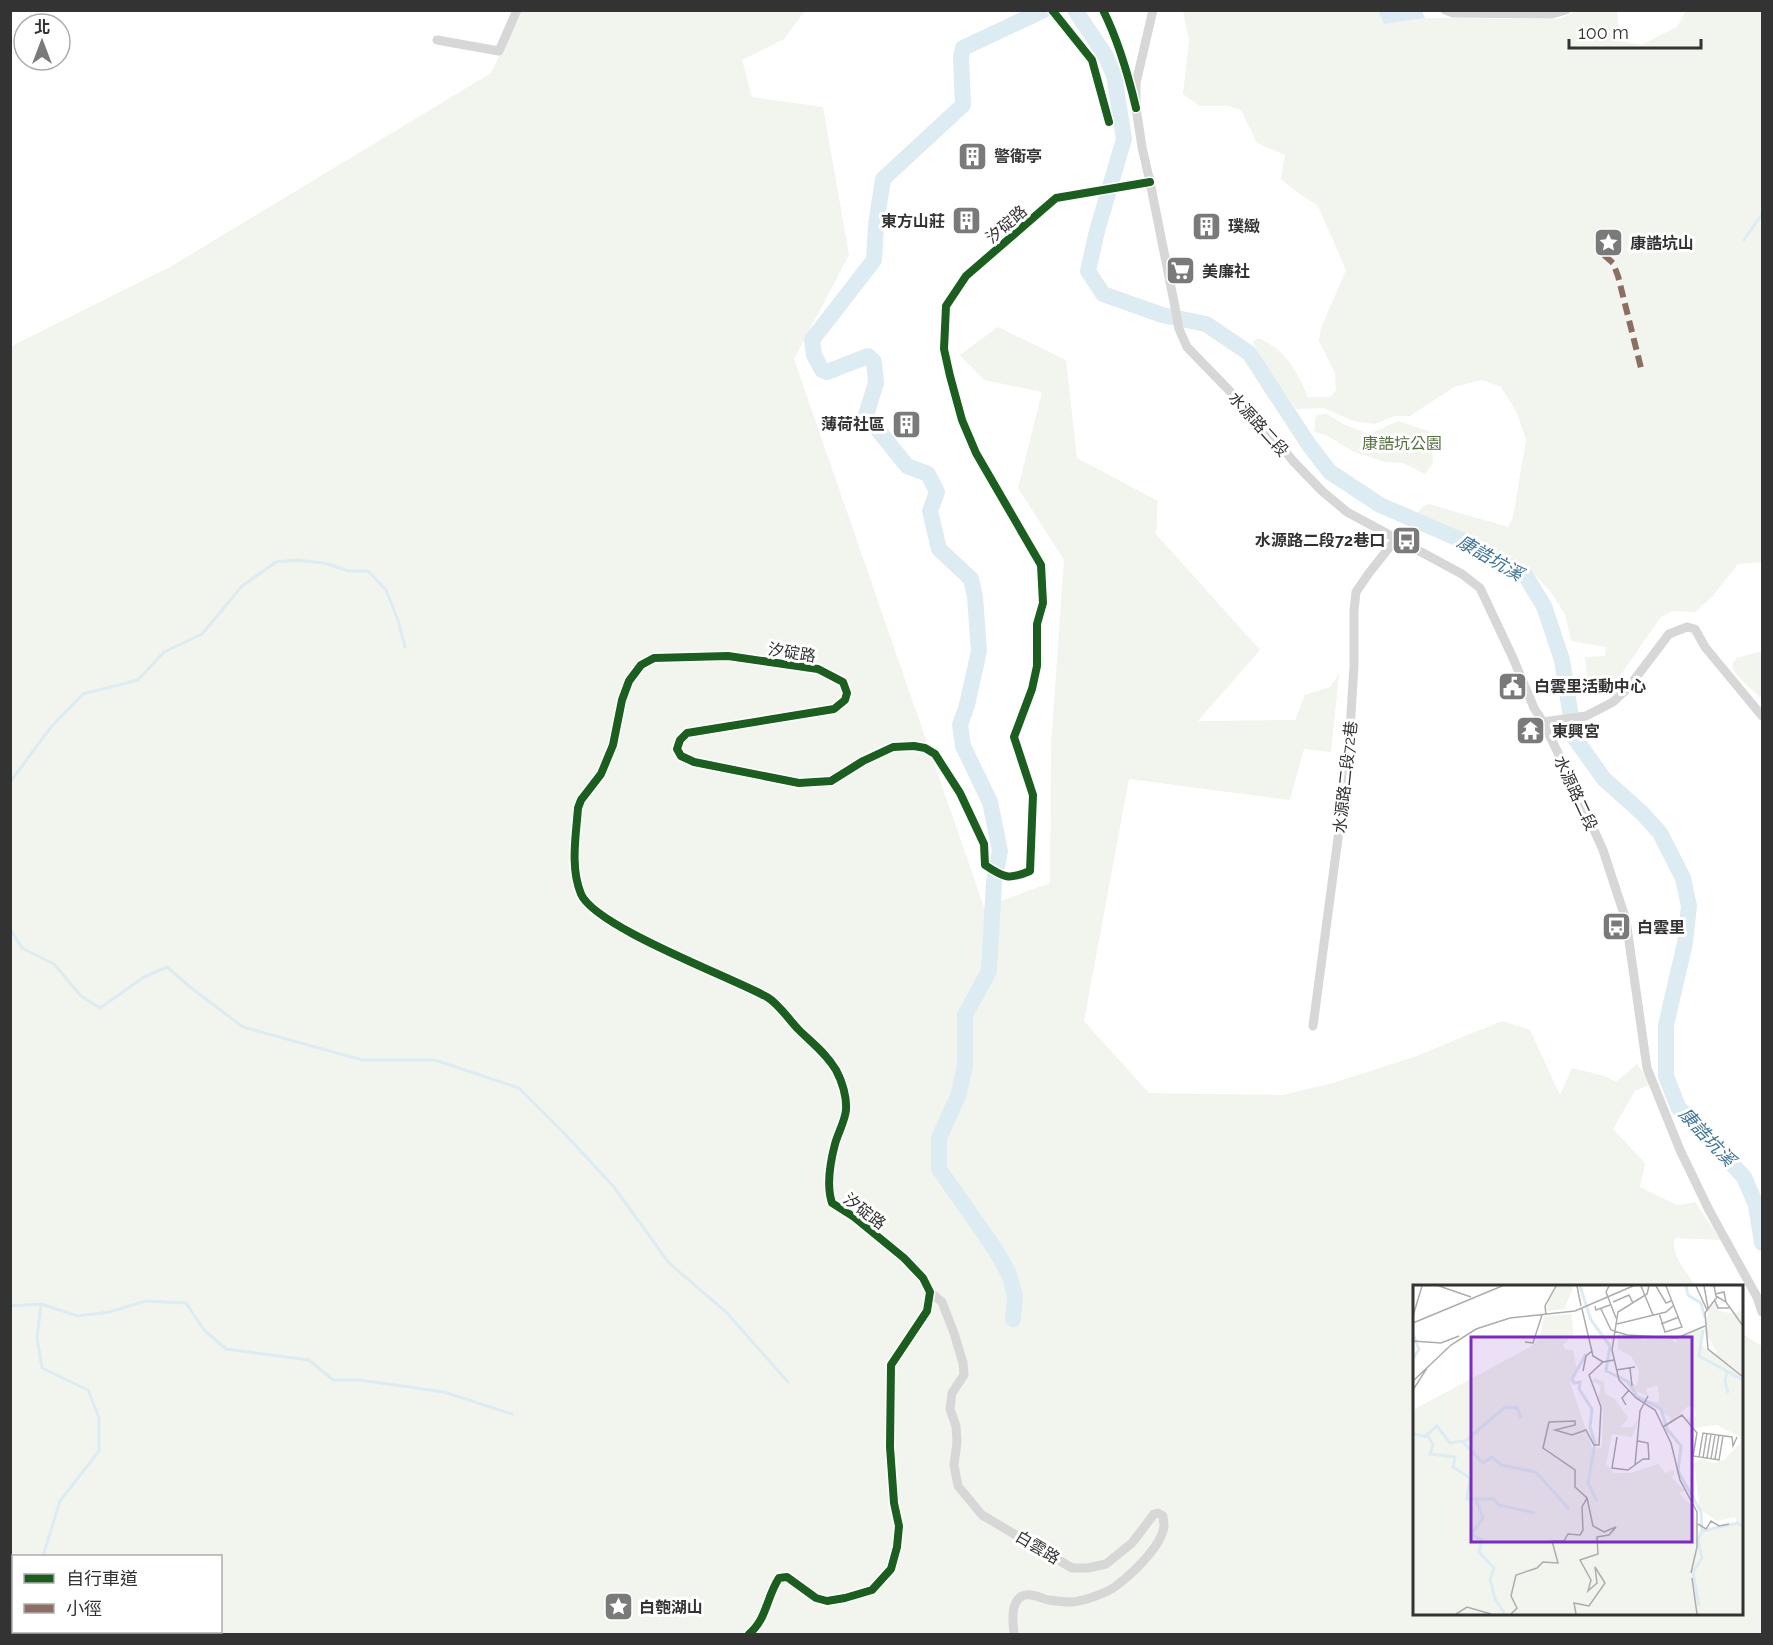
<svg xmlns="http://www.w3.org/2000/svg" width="1773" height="1645" font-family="Raleway,'Noto Sans TC',sans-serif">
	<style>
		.green { fill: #f1f5ed; fill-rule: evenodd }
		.water { fill: #ddebf3 }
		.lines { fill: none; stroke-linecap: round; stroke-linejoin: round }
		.stream { stroke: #ddebf3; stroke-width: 3 }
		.river { stroke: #ddebf3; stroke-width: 16 }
		.minor { stroke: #d7d7d7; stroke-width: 9 }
		.quiet { stroke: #8d6e63; stroke-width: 6; stroke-dasharray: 12 6; stroke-linecap: butt }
		.cycleway-casing { stroke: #fff; stroke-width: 11 }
		.cycleway { stroke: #1b5e20; stroke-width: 8 }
		.labels { text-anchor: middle; stroke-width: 6; stroke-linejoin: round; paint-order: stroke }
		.poi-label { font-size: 16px; font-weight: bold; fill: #333; stroke: #fff; text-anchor: start }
		.street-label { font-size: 16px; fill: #333; stroke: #fff }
		.park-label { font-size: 16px; fill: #56703f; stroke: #fff }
		.water-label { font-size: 18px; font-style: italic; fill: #3f7597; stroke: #fff }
		.inset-river { fill: none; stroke: #ddebf3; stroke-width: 3 }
		.inset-road { fill: none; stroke: #adadad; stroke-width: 1.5 }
		.view { fill: #7b2cbf; fill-opacity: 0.15; stroke: #7b2cbf; stroke-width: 3 }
		.inset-edge { fill: none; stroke: #333; stroke-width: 3 }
	</style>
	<rect width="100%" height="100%" fill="#fff"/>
	<path class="green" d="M521,11H805L784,39L742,60L752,97L823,107L849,255L794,359L984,907L1050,883L1051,746L1064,560L1018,488L1042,392L984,380L960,355L998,327L1066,360L1077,458L1158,501L1156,534L1260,650L1198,721L1295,720L1305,695L1330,687L1339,674L1331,752L1304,749L1290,800L1129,779L1084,1021L1149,1093L1282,1095L1333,1083L1414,1057L1502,1021L1530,1030L1560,1095L1572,1068L1605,1076L1616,1082L1637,1064L1651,1084L1635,1091L1613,1129L1645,1163L1640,1187L1677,1205L1695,1202L1721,1240L1675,1238C1670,1256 1687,1272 1696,1286H1414V1614H1742V1334L1762,1346V1634H11L10,347L170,267L491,73ZM14,1556H220V1632H14Z
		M1183,11H1378L1384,24L1425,18L1560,19L1575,11H1617L1620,41L1641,45L1677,27L1686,11H1762V562L1738,564L1712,597L1695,612L1672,611L1661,617L1608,693L1588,695L1585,657L1605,656L1606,647L1571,641L1565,614L1550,591L1534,574L1492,549L1426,519L1418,513L1422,507L1429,504L1508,527L1513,517L1526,440L1517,413L1501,387L1482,380L1454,387L1410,416H1395L1375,424L1354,421L1323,408L1296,409L1261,360L1253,341L1258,338C1284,348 1298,372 1308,397H1330L1336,390L1335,373L1319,341L1321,328L1346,270L1318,206L1297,192L1281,179L1285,155L1257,143L1241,110L1228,106H1200L1183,94L1189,41Z
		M1327,414L1345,425L1369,434L1398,421L1431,432L1433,463L1425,474L1403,463L1385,462L1352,451L1326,435L1314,432L1316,415Z
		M1762,651V699C1755,692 1736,677 1733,668C1732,663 1734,662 1737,658Z"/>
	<path class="water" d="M1378,11H1422L1425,18L1384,24Z"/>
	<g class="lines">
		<path class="stream" d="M1744,240L1762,214
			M10,782L51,727L83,694L138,680L164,652L202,634L242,586L276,562L296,560L324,563L349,571H368L386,590L398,620L405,647
			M10,929L22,948L54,964L81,996L100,1008L144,977L167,967L190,987L243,1027L362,1060H435L519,1088L563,1132L614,1187L669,1263L726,1312L788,1382
			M41,1304L37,1338L42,1368L88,1390L99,1418V1451L60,1501L43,1556
			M10,1306L41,1304L78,1316L109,1312L146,1301L186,1303L204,1330L226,1349L309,1360L333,1380H360L444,1392L512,1414
			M10,1570L14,1568
			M10,1592L14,1594
			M85,1632V1634"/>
		<path class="river" d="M1075,10L1105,55L1114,75L1124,139L1097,231L1088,271L1103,294L1162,315L1206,324L1249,353L1309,445L1330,472L1380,505L1461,540L1525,575L1544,606L1562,660L1574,737L1604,779L1642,813L1660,833L1683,878L1689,906L1685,943L1666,1025V1076L1678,1107L1744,1177L1756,1205L1762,1243
			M1013,1319L1015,1296L1009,1274L995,1249L939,1169V1138L958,1096L965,1066V1015L989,971L994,882L1000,851L990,802L963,746L960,725L967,705L979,651L975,597L971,579L939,549L930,511L937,492L928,474L907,466L866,415L876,383L874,362L868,356L827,372L822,370L814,355L812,340L874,260L876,225L883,179L963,105L961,57L963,48L1044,10"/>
		<path class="minor" d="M1153,10L1136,83V108L1142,147L1150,182L1175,307L1179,329L1187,347L1253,415L1276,440L1293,461L1322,491L1347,512L1462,574L1480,588L1513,658L1534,708L1543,722L1576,790L1603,850L1626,920L1647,1068L1680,1150L1709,1210L1757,1297L1762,1312
			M1445,10L1453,13L1552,14L1566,10
			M437,40L499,51L517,10
			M1543,722L1586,716L1613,702L1628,688L1669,634L1687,627L1695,629L1705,647L1762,716
			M1313,1026L1348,763L1354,665V611L1356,592L1369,573L1396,539
			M930,1292L942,1302L954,1333L963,1363L964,1375L952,1393L950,1409L956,1426L957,1442L954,1465L958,1486L982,1515L1072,1568H1088L1106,1564L1132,1543L1154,1514L1158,1513L1163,1516C1163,1517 1164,1525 1164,1526C1162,1546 1132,1574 1116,1586C1107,1593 1084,1601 1072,1602C1065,1602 1056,1601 1049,1600C1040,1598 1031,1592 1022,1596C1010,1602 1013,1623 1014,1634
			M749,1634C767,1619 766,1598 779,1578L787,1577L816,1598L827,1601L845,1598L872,1590L891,1569L897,1547L899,1526L894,1503L890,1447L891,1365L927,1311L930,1292L923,1278L904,1258L854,1217L832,1203C826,1185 830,1163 835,1144C838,1133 845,1121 846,1110C847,1097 842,1081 836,1070C826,1053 812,1043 799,1030C789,1020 779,1004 767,997C731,977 595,927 581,894C570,867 576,836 578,808L581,800L601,774L613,745L622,700L629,681L641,665L654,658L728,656L818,669L843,682L847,693L845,700L834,709L687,733L680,740L677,749L681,756L694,762L799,783L831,781L863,761L893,747L914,746L925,748L935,754L960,793L984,844L985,865C1004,878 1009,880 1030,871L1033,795L1014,737L1032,689L1037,666V624L1043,603L1041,565L976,453L962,420L950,376L944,349L946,306L966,276L1056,198L1150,182"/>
		<path class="quiet" d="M1604,255L1613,263L1618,276L1642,372"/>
		<defs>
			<path id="cycleway" d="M1052,10L1092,60L1109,122
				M1103,10C1119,42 1128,74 1136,108
				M749,1634C767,1619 766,1598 779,1578L787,1577L816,1598L827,1601L845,1598L872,1590L891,1569L897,1547L899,1526L894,1503L890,1447L891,1365L927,1311L930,1292L923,1278L904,1258L854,1217L832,1203C826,1185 830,1163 835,1144C838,1133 845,1121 846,1110C847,1097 842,1081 836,1070C826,1053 812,1043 799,1030C789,1020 779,1004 767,997C731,977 595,927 581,894C570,867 576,836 578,808L581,800L601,774L613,745L622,700L629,681L641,665L654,658L728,656L818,669L843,682L847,693L845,700L834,709L687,733L680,740L677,749L681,756L694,762L799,783L831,781L863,761L893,747L914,746L925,748L935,754L960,793L984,844L985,865C1004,878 1009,880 1030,871L1033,795L1014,737L1032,689L1037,666V624L1043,603L1041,565L976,453L962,420L950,376L944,349L946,306L966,276L1056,198L1150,182"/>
		</defs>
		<use href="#cycleway" class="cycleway-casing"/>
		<use href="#cycleway" class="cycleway"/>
	</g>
	<defs>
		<symbol id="building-square" viewBox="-11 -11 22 22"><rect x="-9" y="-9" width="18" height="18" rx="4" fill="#7a7a7a" stroke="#fff"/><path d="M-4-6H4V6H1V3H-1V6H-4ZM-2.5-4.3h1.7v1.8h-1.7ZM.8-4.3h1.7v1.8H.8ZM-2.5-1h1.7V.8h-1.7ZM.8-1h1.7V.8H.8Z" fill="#fff"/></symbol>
		<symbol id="sight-square" viewBox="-11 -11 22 22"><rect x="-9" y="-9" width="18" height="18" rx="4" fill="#7a7a7a" stroke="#fff"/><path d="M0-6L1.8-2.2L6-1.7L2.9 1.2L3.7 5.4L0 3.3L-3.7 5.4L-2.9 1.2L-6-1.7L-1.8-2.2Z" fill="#fff"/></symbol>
		<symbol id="supermarket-square" viewBox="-11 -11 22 22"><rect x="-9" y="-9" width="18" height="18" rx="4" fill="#7a7a7a" stroke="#fff"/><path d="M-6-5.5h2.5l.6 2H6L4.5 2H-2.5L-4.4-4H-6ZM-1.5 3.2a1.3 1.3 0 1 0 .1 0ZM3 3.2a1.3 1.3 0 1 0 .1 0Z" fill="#fff"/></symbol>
		<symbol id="bus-square" viewBox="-11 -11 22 22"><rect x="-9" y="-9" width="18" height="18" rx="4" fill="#7a7a7a" stroke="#fff"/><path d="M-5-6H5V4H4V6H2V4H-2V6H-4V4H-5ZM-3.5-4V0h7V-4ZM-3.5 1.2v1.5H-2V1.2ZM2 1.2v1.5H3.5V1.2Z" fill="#fff"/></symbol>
		<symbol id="civic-square" viewBox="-11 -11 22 22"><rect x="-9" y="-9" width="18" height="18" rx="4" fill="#7a7a7a" stroke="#fff"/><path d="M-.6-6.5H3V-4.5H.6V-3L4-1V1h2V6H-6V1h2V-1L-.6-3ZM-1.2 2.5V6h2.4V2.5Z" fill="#fff"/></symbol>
		<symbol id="temple-square" viewBox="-11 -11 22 22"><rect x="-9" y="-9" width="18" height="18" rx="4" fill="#7a7a7a" stroke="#fff"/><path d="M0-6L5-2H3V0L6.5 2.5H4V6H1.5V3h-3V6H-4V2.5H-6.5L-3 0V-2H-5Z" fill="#fff"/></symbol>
	</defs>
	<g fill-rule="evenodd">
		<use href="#building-square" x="956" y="140" width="33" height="33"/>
		<use href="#building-square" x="950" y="204" width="33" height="33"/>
		<use href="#building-square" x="1190" y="210" width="33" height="33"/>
		<use href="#sight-square" x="1592" y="226" width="33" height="33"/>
		<use href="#supermarket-square" x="1164" y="254" width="33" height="33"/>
		<use href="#building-square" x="890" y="408" width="33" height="33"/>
		<use href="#bus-square" x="1390" y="524" width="33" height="33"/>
		<use href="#civic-square" x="1496" y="670" width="33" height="33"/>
		<use href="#temple-square" x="1514" y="714" width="33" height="33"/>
		<use href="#bus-square" x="1600" y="910" width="33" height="33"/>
		<use href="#sight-square" x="602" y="1590" width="33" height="33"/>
	</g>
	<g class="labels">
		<g class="poi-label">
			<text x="994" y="162">警衛亭</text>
			<text x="945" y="227" text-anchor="end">東方山莊</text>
			<text x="1228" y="232">璞緻</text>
			<text x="1630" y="249">康誥坑山</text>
			<text x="1202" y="277">美廉社</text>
			<text x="885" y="430" text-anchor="end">薄荷社區</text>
			<text x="1385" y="546" text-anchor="end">水源路二段72巷口</text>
			<text x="1534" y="692">白雲里活動中心</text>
			<text x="1552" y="737">東興宮</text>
			<text x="1637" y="933">白雲里</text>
			<text x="639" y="1613">白匏湖山</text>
		</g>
		<g class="street-label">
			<text transform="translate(1006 224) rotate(-41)" y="6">汐碇路</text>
			<text transform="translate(1259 424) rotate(48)" y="6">水源路二段</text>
			<text transform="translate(792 652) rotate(9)" y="6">汐碇路</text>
			<text transform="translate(1345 777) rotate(-84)" y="6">水源路二段72巷</text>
			<text transform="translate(1576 793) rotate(65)" y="6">水源路二段</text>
			<text transform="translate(865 1211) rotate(37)" y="6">汐碇路</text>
			<text transform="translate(1038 1547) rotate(31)" y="6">白雲路</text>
		</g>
		<g class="park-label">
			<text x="1402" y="449">康誥坑公園</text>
		</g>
		<g class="water-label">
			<text transform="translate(1490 558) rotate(30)" y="6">康誥坑溪</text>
			<text transform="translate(1707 1137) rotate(47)" y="6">康誥坑溪</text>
		</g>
	</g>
	<g transform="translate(1413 1285)">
		<rect width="330" height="330" fill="#fff"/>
		<path d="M143,1H160L159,6L151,24L132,26ZM304,18L306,26L321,29L330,24V329H0V125L119,61L128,49L131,31L159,29L160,50L150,60L152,64L160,65L164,84L157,97L180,165L189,162L190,122L185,113L188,101L178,96L182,93L191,97L192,109L202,114L215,133L208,142H219L225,136L219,152L199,149L193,179L201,188H218L245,179L252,188L262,185L259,193L272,206L266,208L280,222L286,247L324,237L322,232L303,236L283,221L280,215L286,221L282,184L278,181L288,174L301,178L312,174L327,158V152L304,140L281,143L274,134L283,131L281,122H274L256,139L258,133L235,116L246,117L245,100L233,104L235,111L222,106L214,95L224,101L226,86L218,71L205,64V48L231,55L258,51L262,58L267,50L289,44V60L302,70L304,67L291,46L296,22Z" fill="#f1f5ed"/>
		<path class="inset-river" d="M167,1L178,35L197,61L193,86L214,96L224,111L248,124L254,144L268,161L265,186L288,227L289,246L285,255L289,273L280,287L286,321M273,1L275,10L288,18L292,33M290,45L286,71L330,95M0,49L6,64L0,74M173,69L159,94L161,98L167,97L166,104L179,124L177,142L182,158L175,198L184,216M314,86L312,96L315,108M0,149L16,152L20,160L17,169L42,172L40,182L57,193L54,214H81L86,220L122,228M12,151L24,141L37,158L49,156L70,178L79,172L88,180L123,187L156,224M50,158L92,122L104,123L108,133M63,215L70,233L58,249L69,255L66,267L81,283L77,294L82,314L92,329M289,246L324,238L330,241"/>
		<path class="inset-road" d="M26,1L58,12M164,1L168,21M196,1L193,7L203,33M228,1L240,30M236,1L234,9L205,27L199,65L206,95L223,113L242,125L258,158L267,195L284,227V262L278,288M243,1L253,18L258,16M283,1L294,25M291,1L295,23M301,1L303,11L313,17L330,41M302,9L311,7L313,17M304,12L292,28L295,64L330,92M302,16L305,23H316M200,17L216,10L220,18M182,21L183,25L197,20M169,24L180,71L190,77M188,24L198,45L214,50L264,53L292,41M246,28L252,47L269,42L253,1M133,30L132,21L143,1M0,31L9,1M0,38L89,1M204,39L253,27L260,21M248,39L266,32M0,56L28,58L46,51M112,57L120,58L129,30M217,83L219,101M203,85L222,82M170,86L173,71L179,66M0,96L38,60L63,44L97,33L162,26L220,1M0,105L14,83M213,120L209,113L216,105M250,142L269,130L284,148L280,171L306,175L310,151M204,152L199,183L215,185L230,174H236L235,158L225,156M286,172L290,148L319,152L320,161L324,152M290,173L294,148M294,173L298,149M298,174L302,150M302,174L306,150M222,180L227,126L235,111M285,239L293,244L298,236L306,241L316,239M279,293L284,329M43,329L54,322L78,329M98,329L104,323L98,311L103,290L124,283L130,277L145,278L139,256H151L155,249L167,250L170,245L169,222L174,213L162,202V185L130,163L136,137L162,136V140L142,145L159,150L173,145L181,160H186L188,122L176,90L190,77L201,75M163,329L161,318L176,321L192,298L182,282L184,298L175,306L178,295L167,275L185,269L184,252L196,250L203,242L191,247L180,241L174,213"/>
		<path class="view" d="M58,52H279V257H58Z"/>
		<rect width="330" height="330" class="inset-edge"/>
	</g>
	<rect width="1773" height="1645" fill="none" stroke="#333333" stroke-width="24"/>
	<rect x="12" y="1555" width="210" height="78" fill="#ffffff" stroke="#adadad" stroke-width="1.5"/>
	<rect x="24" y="1574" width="30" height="9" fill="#1b5e20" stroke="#adadad" stroke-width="1.5"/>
	<text x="66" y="1585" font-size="18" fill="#333333">自行車道</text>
	<rect x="24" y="1604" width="30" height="9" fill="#8d6e63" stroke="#adadad" stroke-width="1.5"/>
	<text x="66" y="1615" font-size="18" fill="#333333">小徑</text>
	<g transform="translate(42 42)"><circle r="28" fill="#ffffff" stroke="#adadad" stroke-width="1.5"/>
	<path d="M0-4.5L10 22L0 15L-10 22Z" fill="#7a7a7a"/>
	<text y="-9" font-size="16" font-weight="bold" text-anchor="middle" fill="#333333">北</text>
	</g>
	<path d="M1569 39v9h132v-9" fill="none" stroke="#333333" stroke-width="3"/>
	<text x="1578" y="39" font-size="18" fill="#333333" stroke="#ffffff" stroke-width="4.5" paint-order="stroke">100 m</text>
</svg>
